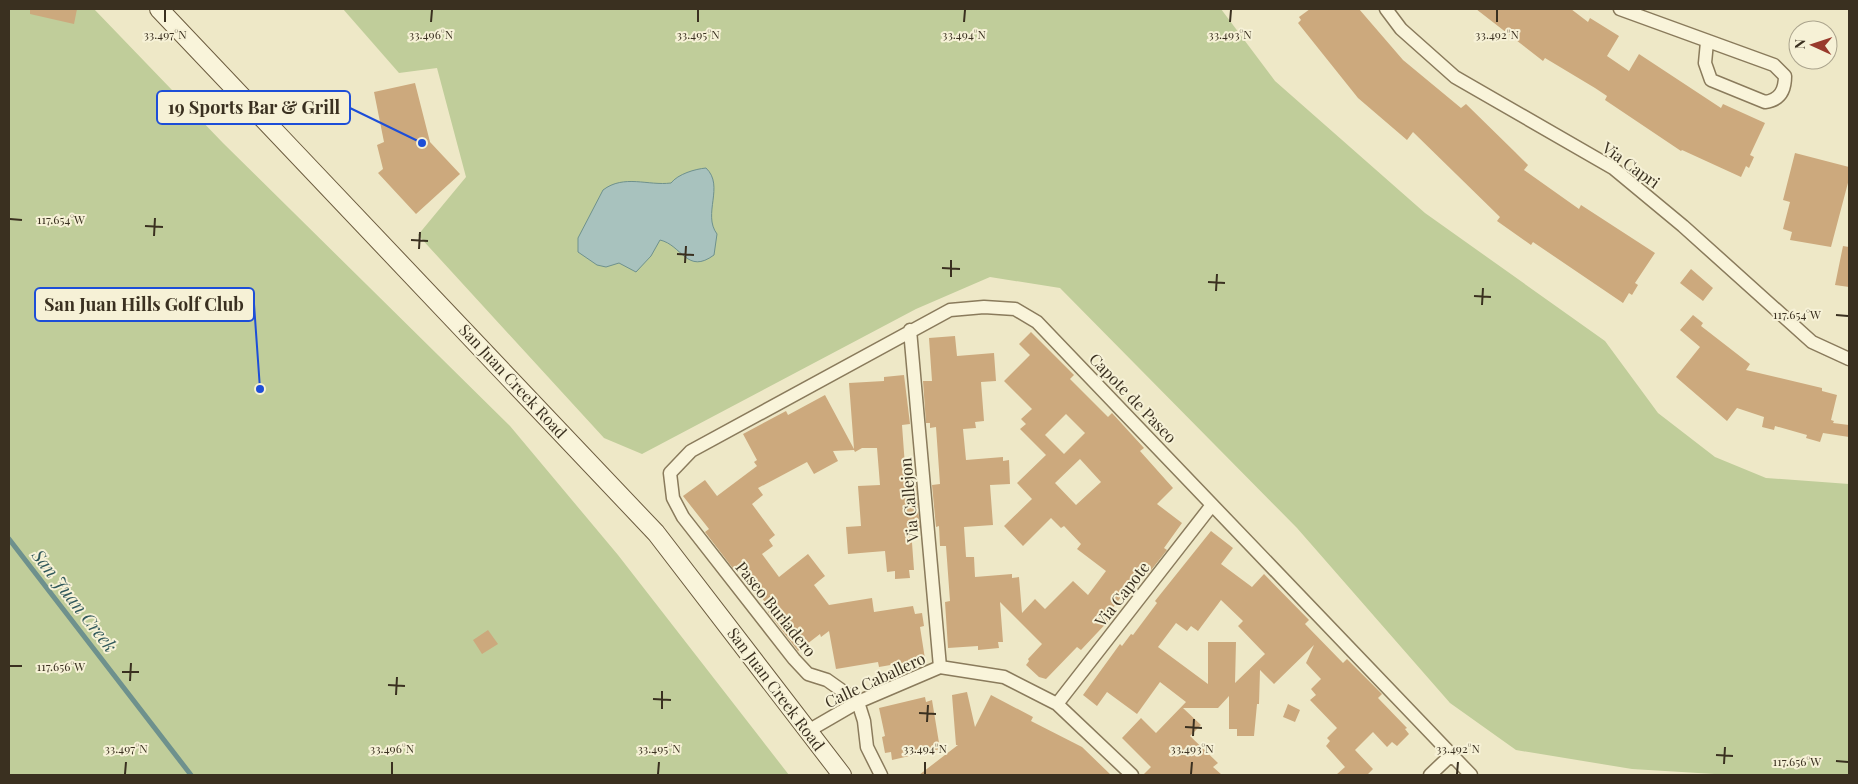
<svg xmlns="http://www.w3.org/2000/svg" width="1858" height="784" font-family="'Playfair Display',serif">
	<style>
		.green { fill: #c0cd9a }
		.water { fill: #a8c2be; stroke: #6e918d }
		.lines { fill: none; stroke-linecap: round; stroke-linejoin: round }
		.stream { stroke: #6e918d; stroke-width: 5 }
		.building { fill: #cca97d; fill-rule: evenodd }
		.street-casing { stroke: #8a7b5c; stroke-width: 15 }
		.secondary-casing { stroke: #6c5c3f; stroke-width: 20 }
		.street { stroke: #f9f4da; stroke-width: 12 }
		.secondary { stroke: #f9f4da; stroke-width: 18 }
		.ticks { fill: none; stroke: #3a3020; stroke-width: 2 }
		.labels { text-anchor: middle; stroke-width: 4; stroke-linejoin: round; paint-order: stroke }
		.street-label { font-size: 16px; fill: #3a3020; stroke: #f6f1d6 }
		.water-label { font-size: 18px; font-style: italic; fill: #2f575a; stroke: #f6f1d6 }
		.ticks-label { font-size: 12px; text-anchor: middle; fill: #3a3020; stroke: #f6f1d6; stroke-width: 4; stroke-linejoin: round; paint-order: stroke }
		.leader { fill: none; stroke: #1d4ed8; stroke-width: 2 }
		.callout-dot { fill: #1d4ed8; stroke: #f6f1d6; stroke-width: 2 }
		.callout { fill: #f6f1d6; stroke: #1d4ed8; stroke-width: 2 }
		.callout-label { font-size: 18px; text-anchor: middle; font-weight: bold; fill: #3a3020 }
	</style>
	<rect width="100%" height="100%" fill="#eee8c7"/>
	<path class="green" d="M9,9H94L223,143L510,426L618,555L789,775H9Z
		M343,9H1221L1275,81L1425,213L1605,341L1658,413L1715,457L1766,478L1849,484V775H1731L1632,769L1516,750L1450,703L1297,528L1060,288L990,277L916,309L642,454L604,438L418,235L466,177L437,68L399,73Z"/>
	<path class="water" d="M706,168C725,186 702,214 717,234L714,255C687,275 682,245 660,240L651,256L636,272L619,263L606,267L597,265L578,252V238L603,190C624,174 648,186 671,183C678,174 695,169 706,168Z"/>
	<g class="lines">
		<path class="stream" d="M9,539L191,775"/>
	</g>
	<path class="building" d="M30,9H77L74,24L30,14Z
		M1310,9H1359L1403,60L1461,108L1466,104L1515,152L1528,165L1524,170L1579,209L1581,205L1655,253L1635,283L1638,285L1632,295L1629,293L1623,303L1533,242L1531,245L1497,221L1500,217L1413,132L1407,140L1358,98L1298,23L1301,20L1299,17Z
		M1476,9H1571L1588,22L1590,18L1619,36L1607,56L1629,71L1639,54L1721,108L1723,104L1765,123L1750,155L1754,157L1749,168L1746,166L1741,177L1682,150L1681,151L1605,100L1607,96L1595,88L1545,58L1543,61Z
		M415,83L430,142L460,174L416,214L378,173L383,169L377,145L384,142L374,92Z
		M1795,153L1849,167V179L1831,247L1790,240L1792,232L1783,229L1790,202L1783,200Z
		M1843,246L1849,247V287L1835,285Z
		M1691,269L1713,288L1703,301L1680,283Z
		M1693,315L1703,323L1701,326L1750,364L1746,370L1822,388V391L1837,395L1831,420L1834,421L1833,423L1849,425V437L1823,433L1820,442L1806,438L1807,435L1775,426L1774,430L1762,427L1764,417L1737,408L1727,421L1676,377L1700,347L1680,330Z
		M1031,332L1074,375L1070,379L1108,417L1112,413L1144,448L1140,451L1173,488L1157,504L1182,523L1164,548L1167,550L1148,574L1142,569L1109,613L1113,616L1081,650L1077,647L1046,679L1039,677L1026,665L1029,661L1028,659L1042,644L1000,602L1003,642H998L999,648L978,650V646L948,648L945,602L950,601L946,546H940L939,526L936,527L932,485L940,484L936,427L930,428V423H926L923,381H932L929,338L955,336L957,356L994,353L996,381L981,382L984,421L975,422L976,428L963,429L966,460L1003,457V461L1009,460L1010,484L990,485L993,525L964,527L966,557H974L975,577L1012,574V578L1019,577L1022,613L1035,599L1045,609L1073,581L1088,595L1106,571L1077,549L1081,544L1064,526L1061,528L1051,518L1023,546L1004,526L1032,499L1017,483L1046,455L1020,429L1026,424L1021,419L1032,409L1004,381L1030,355L1019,344ZM1066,414L1085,433L1064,454L1045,435ZM1080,459L1101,482L1076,505L1055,483Z
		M904,375L910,424L902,425L906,480H913V486H916L920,528L911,529L914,570H909L910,578L895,579V571L887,572L885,551L848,554L846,527L861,526L858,486L880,485L877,448H862L855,452L854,450L833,451L838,461L814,474L807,462L758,488L763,495L752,504L775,535L769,540L773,546L762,554L779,577L808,554L825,576L814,585L829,605L872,598L874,612L913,606L915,614L922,613L924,626L920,627L925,659L879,667L878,662L836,669L829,631L821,637L820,634L798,651L768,612L771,610L739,568L735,571L705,532L709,529L683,496L705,480L717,496L757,466L754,462L757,460L743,434L786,411L788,415L825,395L854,449L849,383L884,381V377Z
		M1211,531L1233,548L1221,564L1252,587L1264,574L1309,620L1305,624L1343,663L1347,659L1382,694L1378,698L1407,728L1405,729L1409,734L1397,746L1392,742L1387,747L1373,732L1355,750L1373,769L1367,775H1336L1345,767L1326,746L1330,741L1327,738L1337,728L1310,700L1316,695L1311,689L1321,679L1306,663L1314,645L1274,684L1260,670L1259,704H1257L1254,736H1237V729H1229V696L1218,708H1183L1201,725L1190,736L1218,763L1213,767L1222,775H1143L1151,767L1122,738L1141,718L1156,733L1186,702L1160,682L1137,714L1107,692L1097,706L1083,695L1120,644L1122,646L1131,634L1133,635L1157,603L1155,601ZM1221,600L1243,621L1238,626L1265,654L1235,683L1236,642H1208V684L1158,647L1176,623L1187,631L1191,626L1198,631Z
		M488,630L498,644L482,654L473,640Z
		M967,692L975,727L991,695L1033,717L1031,721L1082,747L1111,775H919L958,745H956L952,695Z
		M925,697L926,702L932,700L940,749L892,760L891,752L885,753L882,737L885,736L879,708Z
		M1288,704L1300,710L1295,722L1283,717Z"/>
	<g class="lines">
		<defs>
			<path id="street" d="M1386,9L1401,29L1455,77L1613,168L1683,226L1812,342L1849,359
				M1620,9L1774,65L1785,76C1785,90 1780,100 1765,102L1711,80L1705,63L1707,42
				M910,330L940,667
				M1057,704L1212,505
				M808,731L858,702L940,667L1004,677L1057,704L1132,775
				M881,775L867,747L864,721L858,702L827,680L808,674L794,659L683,517L673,498L670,473L691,451L950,310L984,307L1015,309L1037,322L1471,775
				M1430,775L1450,756"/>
			<path id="secondary" d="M159,9L656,533L842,775"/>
		</defs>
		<use href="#street" class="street-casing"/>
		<use href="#secondary" class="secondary-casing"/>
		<use href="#street" class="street"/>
		<use href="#secondary" class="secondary"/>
	</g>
	<path class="ticks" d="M165,22V10M431,22L432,10M698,22V10M964,22L965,10M1230,22L1231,10M1497,22V10M10,219L22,220M145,226L163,227M154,236L155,218M411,240L428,241M419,249L420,232M677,254L694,255M685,263L686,246M942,268L960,269M951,277V260M1208,282L1225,283M1216,291L1217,274M1474,296L1491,297M1482,305L1483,288M1836,315L1848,316M10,666H22M122,672H139M130,681L131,663M388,685L405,686M396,695L397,677M653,699L671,700M662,709V691M919,713L936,714M927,722L928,705M1185,727L1202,728M1193,736L1194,719M1716,755L1733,756M1836,761L1848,762M1724,764L1725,747M125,774L126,762M392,774V762M658,774L659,762M925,774V762M1191,774L1192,762M1457,774L1458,762"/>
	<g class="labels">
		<g class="street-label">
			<text transform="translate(1631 165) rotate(36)" y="6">Via Capri</text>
			<text transform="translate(513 381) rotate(47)" y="6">San Juan Creek Road</text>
			<text transform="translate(1133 398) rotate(46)" y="6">Capote de Paseo</text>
			<text transform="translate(909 500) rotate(-95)" y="6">Via Callejon</text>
			<text transform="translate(1122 594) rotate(-52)" y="6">Via Capote</text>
			<text transform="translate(776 609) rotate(51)" y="6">Paseo Burladero</text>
			<text transform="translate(875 680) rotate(-25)" y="6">Calle Caballero</text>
			<text transform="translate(776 689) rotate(53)" y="6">San Juan Creek Road</text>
		</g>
		<g class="water-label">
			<text transform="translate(74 601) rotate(52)" y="6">San Juan Creek</text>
		</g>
	</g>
	<g class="ticks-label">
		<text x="165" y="39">33.497°N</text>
		<text x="431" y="39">33.496°N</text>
		<text x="698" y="39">33.495°N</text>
		<text x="964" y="39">33.494°N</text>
		<text x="1230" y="39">33.493°N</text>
		<text x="1497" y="39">33.492°N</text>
		<text x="61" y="224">117.654°W</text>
		<text x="1797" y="319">117.654°W</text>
		<text x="61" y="671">117.656°W</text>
		<text x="126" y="753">33.497°N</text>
		<text x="392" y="753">33.496°N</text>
		<text x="659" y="753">33.495°N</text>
		<text x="925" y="753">33.494°N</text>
		<text x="1192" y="753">33.493°N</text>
		<text x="1458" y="753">33.492°N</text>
		<text x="1797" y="766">117.656°W</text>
	</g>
	<path class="leader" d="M422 143L350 108M260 389L254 304"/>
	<g class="callout-dot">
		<circle cx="422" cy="143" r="5"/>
		<circle cx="260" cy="389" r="5"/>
	</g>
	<g class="callout">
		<rect x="157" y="91" width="193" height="33" rx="5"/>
		<rect x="35" y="288" width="219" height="33" rx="5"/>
	</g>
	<g class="callout-label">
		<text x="254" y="114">19 Sports Bar &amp; Grill</text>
		<text x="144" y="311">San Juan Hills Golf Club</text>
	</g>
	<rect width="1858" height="784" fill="none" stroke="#3a3020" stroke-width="20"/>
	<g transform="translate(1813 45) rotate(273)"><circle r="24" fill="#f6f1d6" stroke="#aba48d"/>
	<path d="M0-4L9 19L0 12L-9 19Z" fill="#993a2c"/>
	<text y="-8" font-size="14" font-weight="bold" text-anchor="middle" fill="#3a3020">N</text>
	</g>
</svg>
